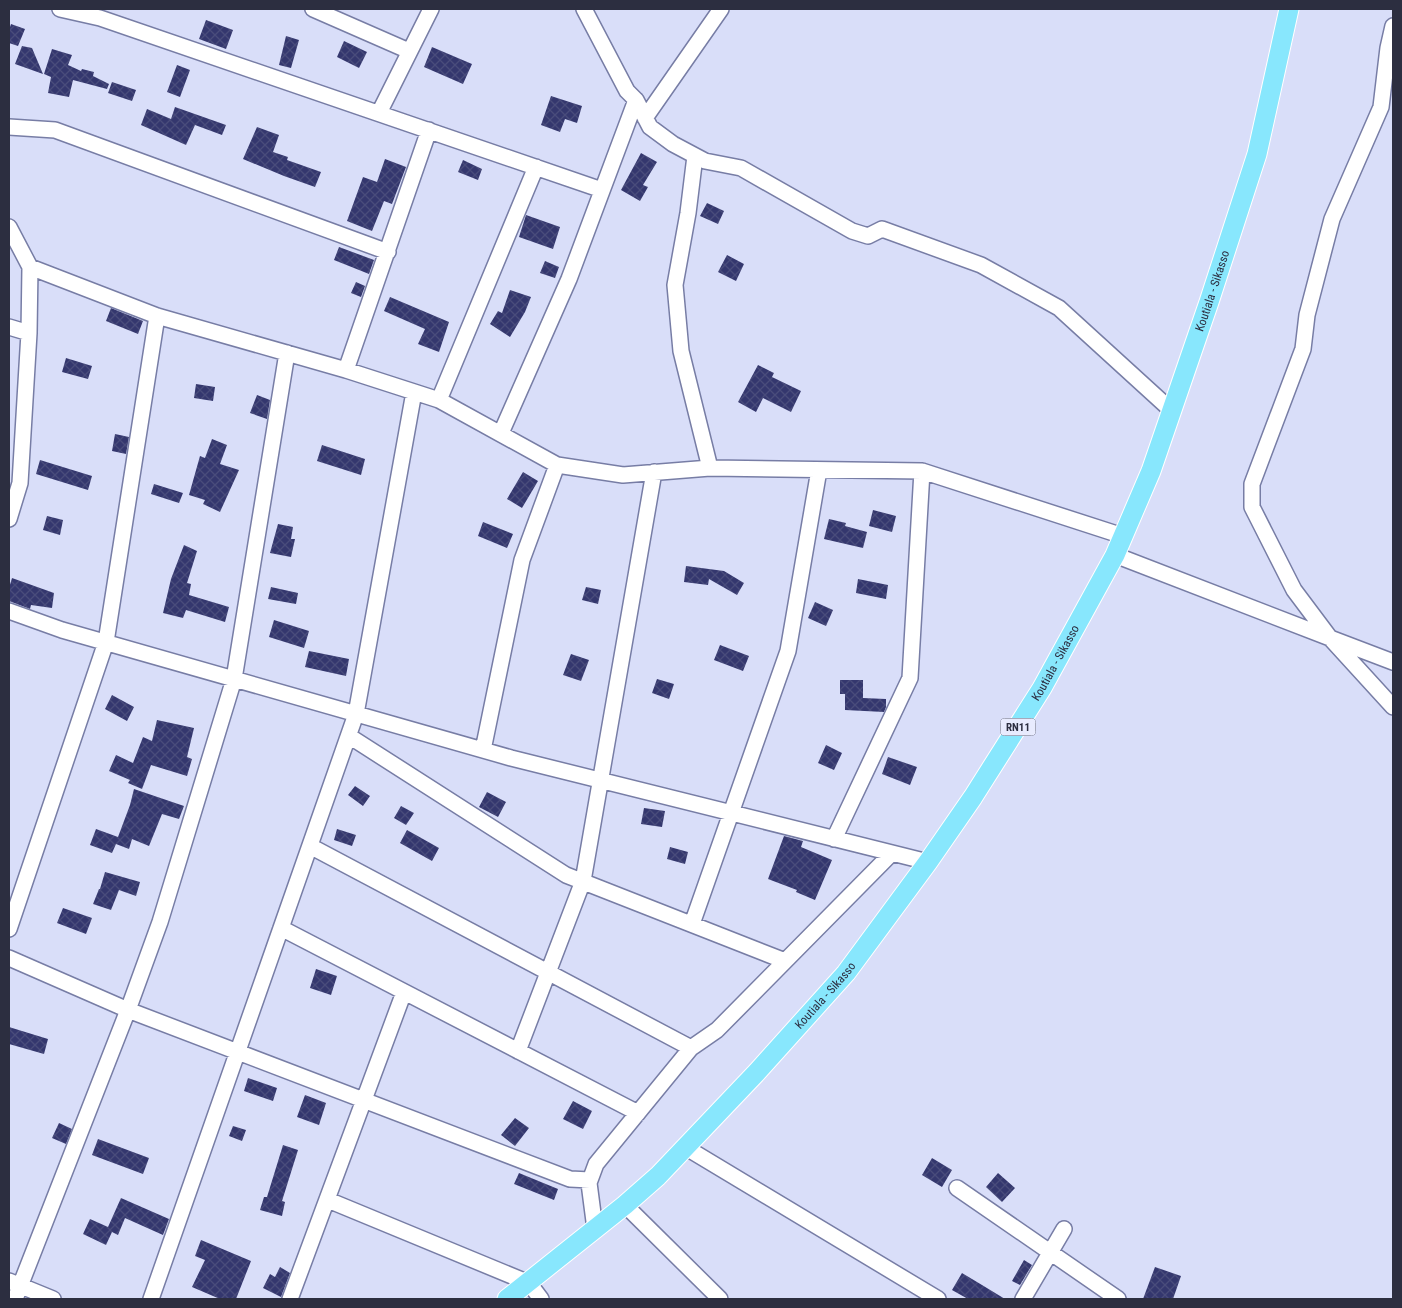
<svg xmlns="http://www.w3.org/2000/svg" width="1402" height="1308" font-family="'Roboto Condensed',sans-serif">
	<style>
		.building { fill: url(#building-cross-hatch) }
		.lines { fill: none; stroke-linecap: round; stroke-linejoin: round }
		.minor-casing { stroke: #777da5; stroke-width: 18 }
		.major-casing { stroke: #fff; stroke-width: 21 }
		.minor { stroke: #fff; stroke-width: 15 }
		.major { stroke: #88e7fd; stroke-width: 19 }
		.labels { text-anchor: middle; stroke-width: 5; stroke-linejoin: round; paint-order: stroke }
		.shield { fill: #e8ebfe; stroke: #646779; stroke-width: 1 }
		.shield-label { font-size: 11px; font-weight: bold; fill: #2c2e40 }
		.street-label { font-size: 12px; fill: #2c2e40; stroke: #e8ebfe }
	</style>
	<defs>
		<pattern id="building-cross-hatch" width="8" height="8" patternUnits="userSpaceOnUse" patternTransform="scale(1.25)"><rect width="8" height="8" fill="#34376e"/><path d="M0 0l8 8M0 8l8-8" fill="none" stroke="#494c7b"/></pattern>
	</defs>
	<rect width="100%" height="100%" fill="#d9def9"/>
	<path class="building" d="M206,20L233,30L226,49L199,39Z
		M11,24L25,29L18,46L9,43V30Z
		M286,36L299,40L291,68L279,65Z
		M344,41L367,52L359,68L337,57Z
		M22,46L32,48L43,74L15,64Z
		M432,47L472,64L463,84L424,67Z
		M52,49L72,55L68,65L81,71L82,69L94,72L93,76L109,84L107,89L73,80L69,97L48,93L51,77L44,74Z
		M177,65L190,70L180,97L167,92Z
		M112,82L136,90L132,101L108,93Z
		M551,96L582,106L577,123L565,119L560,132L541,125Z
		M175,107L226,125L222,135L195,125L186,145L141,125L147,109L171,119Z
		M257,127L279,135L273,152L288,157L287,160L321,172L315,187L284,176L243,159Z
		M641,153L657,162L643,185L648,187L640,201L621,190Z
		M385,159L406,167L392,204L384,201L372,231L347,221L363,177L377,182Z
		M463,160L482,169L478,180L458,172Z
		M707,203L724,211L718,224L700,216Z
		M526,215L560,227L553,249L519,237Z
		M339,247L374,260L369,274L334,260Z
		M727,255L744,264L736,281L718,272Z
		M545,261L559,267L555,278L540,273Z
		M356,282L365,286L361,297L351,293Z
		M510,290L531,297L525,312L510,337L490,324L498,311L502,313Z
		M390,297L449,322L439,352L418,344L425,329L384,311Z
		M111,308L143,321L138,334L106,321Z
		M66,358L92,366L88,379L62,372Z
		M758,365L774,373L772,377L801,391L791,412L763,398L756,412L738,402Z
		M196,384L215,387L213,401L194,398Z
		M257,395L270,400L267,419L250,413Z
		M115,434L129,437L126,454L112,451Z
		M212,439L227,445L220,464L239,470L220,512L203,504L205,500L189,495L200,456L205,458Z
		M322,445L365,459L361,475L317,461Z
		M40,460L92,476L88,490L36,474Z
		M523,472L538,481L522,508L507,499Z
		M154,484L183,493L179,503L151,494Z
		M873,510L896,516L892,532L869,526Z
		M47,516L63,520L60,535L43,530Z
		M829,519L846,523L845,526L867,532L863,548L824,539Z
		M483,522L513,534L507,548L478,536Z
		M278,524L293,527L291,539H295L291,557L270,553Z
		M184,545L197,551L187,583L191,584L189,595L229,607L225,622L186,610L183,618L163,613L171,579Z
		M686,566L724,571L744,583L737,595L709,579L708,585L684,582Z
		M12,578L54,593L52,608L31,605L30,609L9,601V588Z
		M858,579L888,585L886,599L856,593Z
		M271,587L298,593L296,604L268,599Z
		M586,587L601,590L598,604L582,600Z
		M815,602L833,610L826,626L808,618Z
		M274,620L309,631L304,648L269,637Z
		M720,645L749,656L743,671L714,660Z
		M309,651L349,659L346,676L305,667Z
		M571,654L589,660L581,681L563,675Z
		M657,679L674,684L669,699L652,693Z
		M840,680H863V698L886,699V707L884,712L845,710V694H840Z
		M112,695L134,707L127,721L105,709Z
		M157,720L194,728L187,757L192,759L187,776L151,765L142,789L128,783L130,780L109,771L116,755L133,763L143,737L152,741Z
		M826,745L842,753L834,770L818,763Z
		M888,757L917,767L910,785L882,774Z
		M355,786L370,796L363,806L348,795Z
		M134,789L184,806L179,819L162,814L149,846L132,839L129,849L116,844L112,853L90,845L96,829L118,837L130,805Z
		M487,792L506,802L498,817L479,807Z
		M401,806L414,813L406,825L394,818Z
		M644,808L665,811L662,827L641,824Z
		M337,829L356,835L352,846L334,840Z
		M407,830L439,848L432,861L400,843Z
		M784,836L803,841L801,847L832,860L815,900L796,892L797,890L768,879Z
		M670,847L688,852L685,864L667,859Z
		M105,872L140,882L136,896L119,890L111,910L93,904L99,889H100Z
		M63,908L92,918L86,934L57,923Z
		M316,969L337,976L331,995L310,988Z
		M9,1027L48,1039L44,1054L9,1044Z
		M248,1078L277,1088L273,1101L244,1091Z
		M305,1095L326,1103L319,1125L297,1117Z
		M573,1101L592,1111L583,1129L563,1119Z
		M515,1118L529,1128L515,1146L501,1135Z
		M59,1123L72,1129L66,1144L52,1138Z
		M233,1126L246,1130L242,1141L229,1136Z
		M98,1139L149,1158L143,1174L92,1155Z
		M283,1145L298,1150L282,1201L285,1202L282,1216L260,1210L264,1197H267Z
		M932,1158L952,1170L942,1187L922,1175Z
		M519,1173L558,1189L554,1200L514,1184Z
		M998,1173L1015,1188L1002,1202L986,1187Z
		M121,1198L169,1219L163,1235L125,1218L118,1235L112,1232L106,1245L83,1234L90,1219L108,1227Z
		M201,1240L251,1261L236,1299H220L192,1287L205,1260L195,1256Z
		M1024,1260L1032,1265L1020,1285L1012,1281Z
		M280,1267L290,1273L281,1297L263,1288L270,1274L275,1277Z
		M1155,1267L1181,1276L1173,1299H1143Z
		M962,1273L982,1285L1005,1299H968L952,1290Z"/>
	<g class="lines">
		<defs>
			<path id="minor" d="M60,9L100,18L602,190
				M313,9L409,51
				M584,9L627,91L636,100L650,127L673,144L705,161L741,168L852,231L868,236L882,229L981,265L1059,308L1172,411
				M1393,26L1388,48L1381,107L1332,219L1307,315L1303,349L1252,484V507L1294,590L1330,638L1393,662
				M379,113L431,9
				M645,118L721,9
				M9,127L55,130L388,252
				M695,156L688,213L675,285L681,351L710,468
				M9,227L30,267L29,333L20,483L9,519
				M30,267L157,316L346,370L439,400L557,465L623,475L710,468L922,471L1123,536
				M9,327L29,333
				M346,370L429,130
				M439,400L536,167
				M501,433L569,279L636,100
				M1115,555L1330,638L1393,707
				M9,611L62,630L511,758L928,862
				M349,736L566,875L785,961
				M483,750L522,560L557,465
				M834,839L910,678L922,471
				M310,846L691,1048
				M692,924L788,651L819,470
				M281,928L638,1113
				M9,929L106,642L157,316
				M9,958L128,1010L570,1179L590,1180
				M518,1051L583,881L654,472
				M685,1147L938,1299
				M957,1188L1118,1299
				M328,1200L529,1283L541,1299
				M625,1205L720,1299
				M595,1229L589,1183L596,1164L691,1048L717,1030L892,853
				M9,1281L53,1299
				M15,1299L128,1010L160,922L234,679L287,353
				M151,1299L356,714L414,392
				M290,1299L404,992
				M1023,1299L1064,1229"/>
			<g id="major">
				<path id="s1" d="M507,1299L625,1205L658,1176L757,1072L846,973L928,862L973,797L1042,688L1115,555L1151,471L1209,302L1257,154L1289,9"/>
			</g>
		</defs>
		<use href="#minor" class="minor-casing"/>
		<use href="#major" class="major-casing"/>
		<use href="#minor" class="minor"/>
		<use href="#major" class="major"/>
	</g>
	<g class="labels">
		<rect class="shield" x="1000.5" y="718.5" width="35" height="17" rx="4"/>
		<g class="shield-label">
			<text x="1018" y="731">RN11</text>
		</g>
		<g class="street-label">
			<text dy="4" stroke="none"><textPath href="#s1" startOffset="1251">Koutiala - Sikasso</textPath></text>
			<text dy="4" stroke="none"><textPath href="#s1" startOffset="846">Koutiala - Sikasso</textPath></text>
			<text dy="4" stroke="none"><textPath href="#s1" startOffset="441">Koutiala - Sikasso</textPath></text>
		</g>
	</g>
	<rect width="1402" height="1308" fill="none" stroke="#2c2e40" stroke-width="20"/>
</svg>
